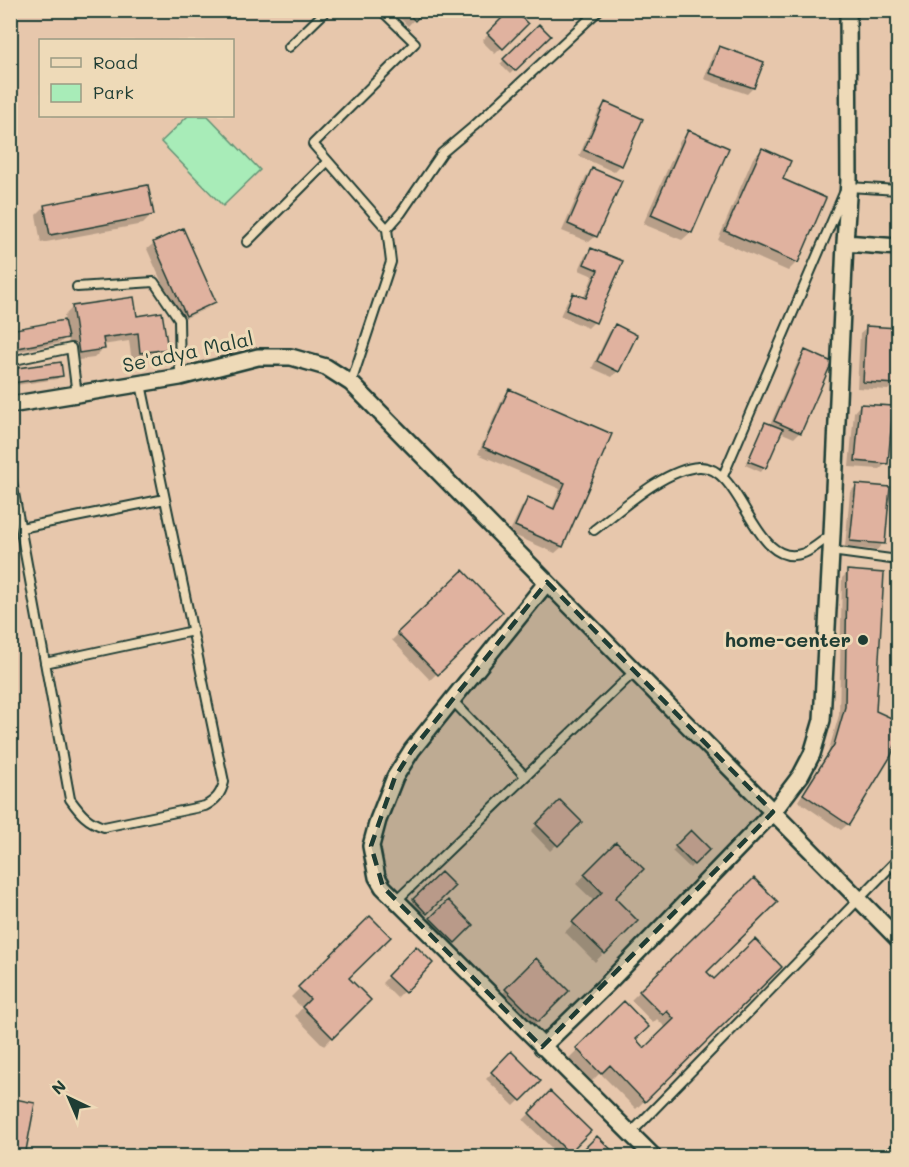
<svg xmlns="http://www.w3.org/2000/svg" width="909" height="1167" font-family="Mali,sans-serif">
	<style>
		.built { fill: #e7c7ac; fill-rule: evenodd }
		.green { fill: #a8ecb8; stroke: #649476; stroke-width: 1.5 }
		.shadow { fill: #0003; fill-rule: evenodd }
		.building { fill: #e0b29f; stroke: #1f3d34; stroke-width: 1.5 }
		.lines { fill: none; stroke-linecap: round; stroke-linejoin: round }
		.service-casing { stroke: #1f3d34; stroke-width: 12 }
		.minor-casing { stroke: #1f3d34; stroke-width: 20 }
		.service { stroke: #eedab8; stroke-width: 8 }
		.minor { stroke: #eedab8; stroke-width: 15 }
		.marked { fill: #1f3d34; fill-opacity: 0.2; stroke: #1f3d34; stroke-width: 4.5; stroke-dasharray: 12 8; stroke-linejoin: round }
		.poi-dot { fill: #1f3d34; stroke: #eedab8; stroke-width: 2 }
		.labels { text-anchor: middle; stroke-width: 6; stroke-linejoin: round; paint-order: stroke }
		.street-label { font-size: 20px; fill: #1f3d34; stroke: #eedab8 }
		.poi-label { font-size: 20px; font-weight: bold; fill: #1f3d34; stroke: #eedab8; text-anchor: end }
	</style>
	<rect width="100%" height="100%" fill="#f0d5b5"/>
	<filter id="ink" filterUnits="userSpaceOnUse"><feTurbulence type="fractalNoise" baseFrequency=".0167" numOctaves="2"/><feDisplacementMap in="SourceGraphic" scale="12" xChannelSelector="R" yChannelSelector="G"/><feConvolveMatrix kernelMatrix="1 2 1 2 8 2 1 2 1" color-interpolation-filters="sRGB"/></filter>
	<g filter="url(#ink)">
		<path class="built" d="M11,11H898V1156H11ZM40,40H232V116H40Z"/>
		<path class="green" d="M188,116H208L260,170L223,206L161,142Z"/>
		<path class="shadow" d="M392,10H423L408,26Z
			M464,10H474L469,15Z
			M499,10H525L519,17L526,24L495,54L482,41L505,17Z
			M756,10H786L779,19Z
			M539,26L549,36L510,74L500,64Z
			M719,48L753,88L747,94L704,79L713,54Z
			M605,104L621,165L614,172L579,156L599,110Z
			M688,132L691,232L682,240L643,224L680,141Z
			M762,150L781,180L797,262L788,271L718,240L753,158Z
			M593,170L596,236L589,242L562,231L586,176Z
			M45,206L152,215L143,224L41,243L36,215Z
			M154,243L214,302L208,308L179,321L147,249ZM209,304V307L180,320L179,318Z
			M592,249L621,262L594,322L588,328L560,316L567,301L574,294L583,299L593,276L579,270L585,256Z
			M73,307L136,317L166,348L157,357L132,361L129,341L102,345L103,349L94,358L71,361L67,336L60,343L10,353V332L65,321L64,316Z
			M615,326L618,371L612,377L592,368L609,332Z
			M867,328L898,330L895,383L888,390L857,388L860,334Z
			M806,352L800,432L794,438L780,432L764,468L761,472L745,465L762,428L766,424L770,425L799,359Z
			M10,370L61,375L57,379L10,386Z
			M509,391L610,435L562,547L555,553L509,533L522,506L528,499L552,509L560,489L478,454L503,397Z
			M860,405L887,463L880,469L849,467L854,412Z
			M857,485L883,543L877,550L845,547L850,492Z
			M462,572L501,612L430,680L392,640Z
			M848,572L875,712L898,723V734L890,755L848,824L841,830L798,801L828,753L839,715L842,578Z
			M560,802L580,822L550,851L531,831Z
			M691,832L708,849L690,868L672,851Z
			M616,844L613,898L636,921L595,962L565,932L595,902L576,884Z
			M441,874L453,886L422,916L410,904Z
			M754,880L705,972L714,982L780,967L636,1109L600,1073L592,1081L569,1058L624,1004L634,1039L644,1050L666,1028L657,1019L653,1023L631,1000Z
			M448,902L471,925L450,946L427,923Z
			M370,918L347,978L369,1000L324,1046L295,1016L302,1008L291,997Z
			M416,948L431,963L397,998L382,983Z
			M536,960L567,991L531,1028L500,996Z
			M511,1053L539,1081L514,1106L486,1079Z
			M550,1093L589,1131L564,1156H560L523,1120Z
			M597,1138L616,1156H579Z"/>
		<path class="building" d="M405,10H425L415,21Z
			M510,10H527L521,17L528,24L503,49L487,33Z
			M539,24L551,36L515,71L503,59Z
			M719,46L764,62L754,88L709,73Z
			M605,102L643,119L622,166L584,150Z
			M688,130L729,148L692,233L651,215Z
			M762,148L791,161L783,179L826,198L798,263L725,231Z
			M592,168L622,181L597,237L568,224Z
			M148,185L154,215L50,235L44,205Z
			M183,228L216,302L186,316L153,242Z
			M591,248L623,261L596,323L566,310L573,293L586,298L598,270L584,264Z
			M10,281L17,320L10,321Z
			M134,297L137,316L162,312L168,349L140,353L138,333L103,338L105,349L79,353L72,306Z
			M64,320L68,338L13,349L10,330Z
			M615,324L637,335L619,372L597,361Z
			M866,326L898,328L896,384L863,382Z
			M805,350L832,362L801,433L774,421Z
			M61,362L63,376L12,383L10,369Z
			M509,389L612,434L563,547L515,526L528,497L554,509L565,483L483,447Z
			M860,404L893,406L888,464L855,461Z
			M765,422L783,429L766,468L748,461Z
			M856,484L890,487L885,544L850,541Z
			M463,570L503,612L438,675L397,633Z
			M847,570L884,573L876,711L898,721V738L891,756L849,825L803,794L834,745L845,707Z
			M560,800L582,822L558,846L536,824Z
			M691,830L710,849L694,865L675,846Z
			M616,842L644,869L615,898L638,921L605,954L572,922L602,892L584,874Z
			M441,872L455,886L427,914L413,899Z
			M754,878L778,902L707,972L714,979L755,939L782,967L645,1102L610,1065L601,1074L576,1048L624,1001L649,1027L636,1039L644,1048L674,1019L667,1011L663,1015L639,991Z
			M448,900L473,925L455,943L430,918Z
			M370,916L391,937L349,978L371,1000L333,1038L302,1007L310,999L298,987Z
			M416,946L433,963L405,993L387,976Z
			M536,958L569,991L538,1022L505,989Z
			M511,1051L541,1081L521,1101L491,1072Z
			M550,1091L591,1131L569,1153L529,1113Z
			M10,1098L35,1103L25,1156H10Z
			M597,1136L618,1156H577Z"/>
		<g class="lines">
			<defs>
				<path id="service" d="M289,47L327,10
					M849,187L898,190
					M387,229L401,213L442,153L474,126L599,10
					M247,242L328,161
					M77,287L154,282L179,319L180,377
					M10,361L71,348L77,395
					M351,383L391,262L387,229L313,144L415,43L381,10
					M10,471L70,799C80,813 87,822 104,827L205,806C216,800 221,794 224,782L141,384
					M723,476L844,193
					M21,528L165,499
					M594,530C622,509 664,469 699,467C744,465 753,572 804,553C814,549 823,540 831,535
					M831,551L898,560
					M45,663L193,631
					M452,700L525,776
					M396,901L635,671
					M630,1134L898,859
					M888,1156L898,1146"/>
				<path id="minor" d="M845,243L898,247
					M10,405L180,377L258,357H291L326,367L351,383L898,939
					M547,582L412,750L395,777L378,820L371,846L377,877L383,887L653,1156
					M542,1047L607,984L773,812L801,775L812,754L822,720L832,534L845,243L849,181L848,10"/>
			</defs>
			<use href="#service" class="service-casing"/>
			<use href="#minor" class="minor-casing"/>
			<use href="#service" class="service"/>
			<use href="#minor" class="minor"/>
		</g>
	</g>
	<path class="marked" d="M547,582L773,812L542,1047L383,887L371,846L395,777L412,750Z"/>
	<circle class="poi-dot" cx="863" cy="640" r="6"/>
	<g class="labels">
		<g class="street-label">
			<text transform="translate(188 352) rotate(-12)" y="7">Se'adya Malal</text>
		</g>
		<g class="poi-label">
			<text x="851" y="647">home-center</text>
		</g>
	</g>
	<rect width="909" height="1167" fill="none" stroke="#eedab8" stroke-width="36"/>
	<rect x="18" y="18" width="873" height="1131" fill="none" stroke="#1f3d34" stroke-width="2" filter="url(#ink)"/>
	<rect x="39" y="39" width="195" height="78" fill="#eedab8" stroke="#9b9b83" stroke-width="1.5"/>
	<rect x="51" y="58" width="30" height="9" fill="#eedab8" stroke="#9b9b83" stroke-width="1.5"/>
	<text x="93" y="69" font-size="18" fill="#1f3d34">Road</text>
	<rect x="51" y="84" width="30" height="18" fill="#a8ecb8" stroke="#9b9b83" stroke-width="1.5"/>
	<text x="93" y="99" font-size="18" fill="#1f3d34">Park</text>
	<g transform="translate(69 1098) rotate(316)" stroke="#eedab8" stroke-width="4.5" paint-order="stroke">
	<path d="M0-4.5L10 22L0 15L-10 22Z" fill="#1f3d34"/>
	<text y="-9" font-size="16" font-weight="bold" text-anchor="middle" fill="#1f3d34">N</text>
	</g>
</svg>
